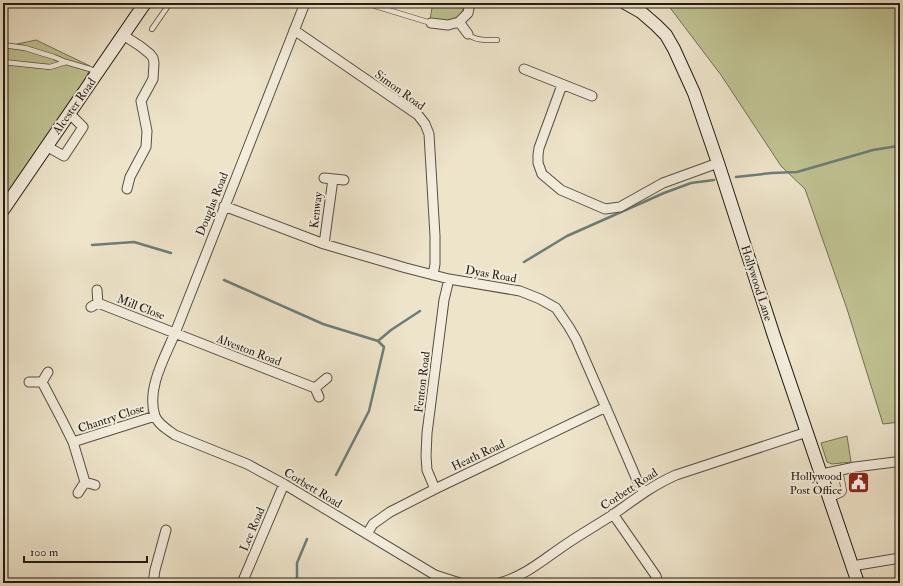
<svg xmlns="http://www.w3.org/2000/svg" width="903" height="586" font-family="'IM FELL Double Pica',serif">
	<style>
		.green { fill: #c0c292; stroke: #727053 }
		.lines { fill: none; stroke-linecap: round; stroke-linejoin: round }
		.stream { stroke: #6b7e79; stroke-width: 2.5 }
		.lane-casing { stroke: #564f42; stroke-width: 6 }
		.street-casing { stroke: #564f42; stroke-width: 11 }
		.secondary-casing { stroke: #241d14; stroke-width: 14 }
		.lane { stroke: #f4eddd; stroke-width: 4.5 }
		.street { stroke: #f4eddd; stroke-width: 9 }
		.secondary { stroke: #f4eddd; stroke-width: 12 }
		.labels { text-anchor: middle; stroke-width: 4; stroke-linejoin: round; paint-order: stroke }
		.street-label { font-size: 12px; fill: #241d14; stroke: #f4eddd }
		.poi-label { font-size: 12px; fill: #241d14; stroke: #f4eddd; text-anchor: end }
	</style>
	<rect width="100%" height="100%" fill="#eee4ca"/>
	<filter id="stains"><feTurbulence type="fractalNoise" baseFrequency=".005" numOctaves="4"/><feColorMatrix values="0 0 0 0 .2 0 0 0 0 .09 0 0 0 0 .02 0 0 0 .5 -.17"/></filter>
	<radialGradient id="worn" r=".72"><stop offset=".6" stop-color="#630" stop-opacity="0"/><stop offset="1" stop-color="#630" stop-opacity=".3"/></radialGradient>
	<path class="green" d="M433,3H465C459,25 449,22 430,19Z
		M664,3H900V422L883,424L847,309L805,189L781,166L721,75L668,5Z
		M36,40L90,66V69L79,91L14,184L3,198V47Z
		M847,436L851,462L832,464L827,462L821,443Z"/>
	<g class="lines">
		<path class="stream" d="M736,177L772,173L797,172L873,150L898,146L900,145
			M92,245L134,242L171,253
			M524,262L567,236L664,193L691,183L714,180
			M224,280L323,324L378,341L391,330L420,311
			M336,475L369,411L384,347L378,341
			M297,583V563L307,539"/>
		<defs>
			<path id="lane" d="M375,6L431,23
				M152,29L170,3
				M468,34C475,41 487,40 497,40
				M3,45L25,48L54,57L66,62
				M3,62L50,67L66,62L90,69L96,72
				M831,499L842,494L844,491L840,470"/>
			<path id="street" d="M305,3L175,333C165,357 146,389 155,416C158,424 168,430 175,435L247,464L284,484L435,575L460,583
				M459,22L468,34
				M431,23L448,25L459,22L468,13L470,3
				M294,30L418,115L425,124L429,134L435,236V264L433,275
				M123,35L140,46L150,54L153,58L154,63L153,79L141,101L147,131L146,147L130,177L127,189
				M524,69L592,96
				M562,85L539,148L538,155V163L542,174L561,190L605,209L620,207L663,183L718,163
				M46,146L64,156L83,127L69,113
				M324,178L344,180
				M224,206L324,244L406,268L449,279L520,291L540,299L556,308L569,327L576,339L610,417L637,480L643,492
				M324,244L333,179
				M98,303L315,388
				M91,307L98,303L97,290
				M29,382H42L48,372
				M42,382L62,420L73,442L85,482
				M319,397L315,388L327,378
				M73,442L155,416
				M822,474L855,467L895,462H900
				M435,489L427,470L426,456L427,433L444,300L449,279
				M78,493L85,482L95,485
				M613,514L656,576L658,583
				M367,534L373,524L390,512L435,489L606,407
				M852,566L900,558
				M153,583L155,570L166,530
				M242,583L284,484
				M499,583C523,577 543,560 562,547C579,535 597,525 614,514C635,499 653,485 676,475L807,432"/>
			<path id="secondary" d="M625,3L641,12L656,25L666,35L674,49L694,93L718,163L774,336L858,583
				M3,210L145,3"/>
		</defs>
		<use href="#lane" class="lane-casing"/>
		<use href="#street" class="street-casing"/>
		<use href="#secondary" class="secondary-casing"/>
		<use href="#lane" class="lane"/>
		<use href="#street" class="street"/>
		<use href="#secondary" class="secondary"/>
	</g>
	<defs>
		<symbol id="civic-square" viewBox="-11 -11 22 22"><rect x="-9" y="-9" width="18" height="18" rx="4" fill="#8f2418" stroke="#f4eddd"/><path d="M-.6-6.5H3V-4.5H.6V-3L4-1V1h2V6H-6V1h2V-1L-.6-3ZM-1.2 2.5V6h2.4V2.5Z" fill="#fff"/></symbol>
	</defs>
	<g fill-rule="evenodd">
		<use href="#civic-square" x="846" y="470" width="25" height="25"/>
	</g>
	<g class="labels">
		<g class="street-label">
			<text transform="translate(400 90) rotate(36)" y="4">Simon Road</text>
			<text transform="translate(74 106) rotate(-55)" y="4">Alcester Road</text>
			<text transform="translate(212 204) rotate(-68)" y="4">Douglas Road</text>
			<text transform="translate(316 210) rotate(-83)" y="4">Kenway</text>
			<text transform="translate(491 274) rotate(10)" y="4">Dyas Road</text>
			<text transform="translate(757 283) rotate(72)" y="4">Hollywood Lane</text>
			<text transform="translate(141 307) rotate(21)" y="4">Mill Close</text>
			<text transform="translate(249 350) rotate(21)" y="4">Alveston Road</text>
			<text transform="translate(422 382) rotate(-83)" y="4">Fenton Road</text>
			<text transform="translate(111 418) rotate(-18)" y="4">Chantry Close</text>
			<text transform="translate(478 455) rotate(-25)" y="4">Heath Road</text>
			<text transform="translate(313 488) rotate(31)" y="4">Corbett Road</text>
			<text transform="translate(629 489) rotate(-33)" y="4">Corbett Road</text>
			<text transform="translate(252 529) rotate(-67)" y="4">Lee Road</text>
		</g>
		<g class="poi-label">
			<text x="842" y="480">Hollywood<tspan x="842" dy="14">Post Office</tspan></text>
		</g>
	</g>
	<rect width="903" height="586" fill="none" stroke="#eee4ca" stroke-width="16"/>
	<rect x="4" y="4" width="895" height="578" fill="none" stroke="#241d14" stroke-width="2"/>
	<rect x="8" y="8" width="887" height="570" fill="none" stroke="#241d14"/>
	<path d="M24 556v6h123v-6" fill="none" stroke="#241d14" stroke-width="2"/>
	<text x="30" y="556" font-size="12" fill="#241d14" stroke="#f4eddd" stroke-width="3" paint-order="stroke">100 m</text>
	<rect width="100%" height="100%" filter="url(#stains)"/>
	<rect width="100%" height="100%" fill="url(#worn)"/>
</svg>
